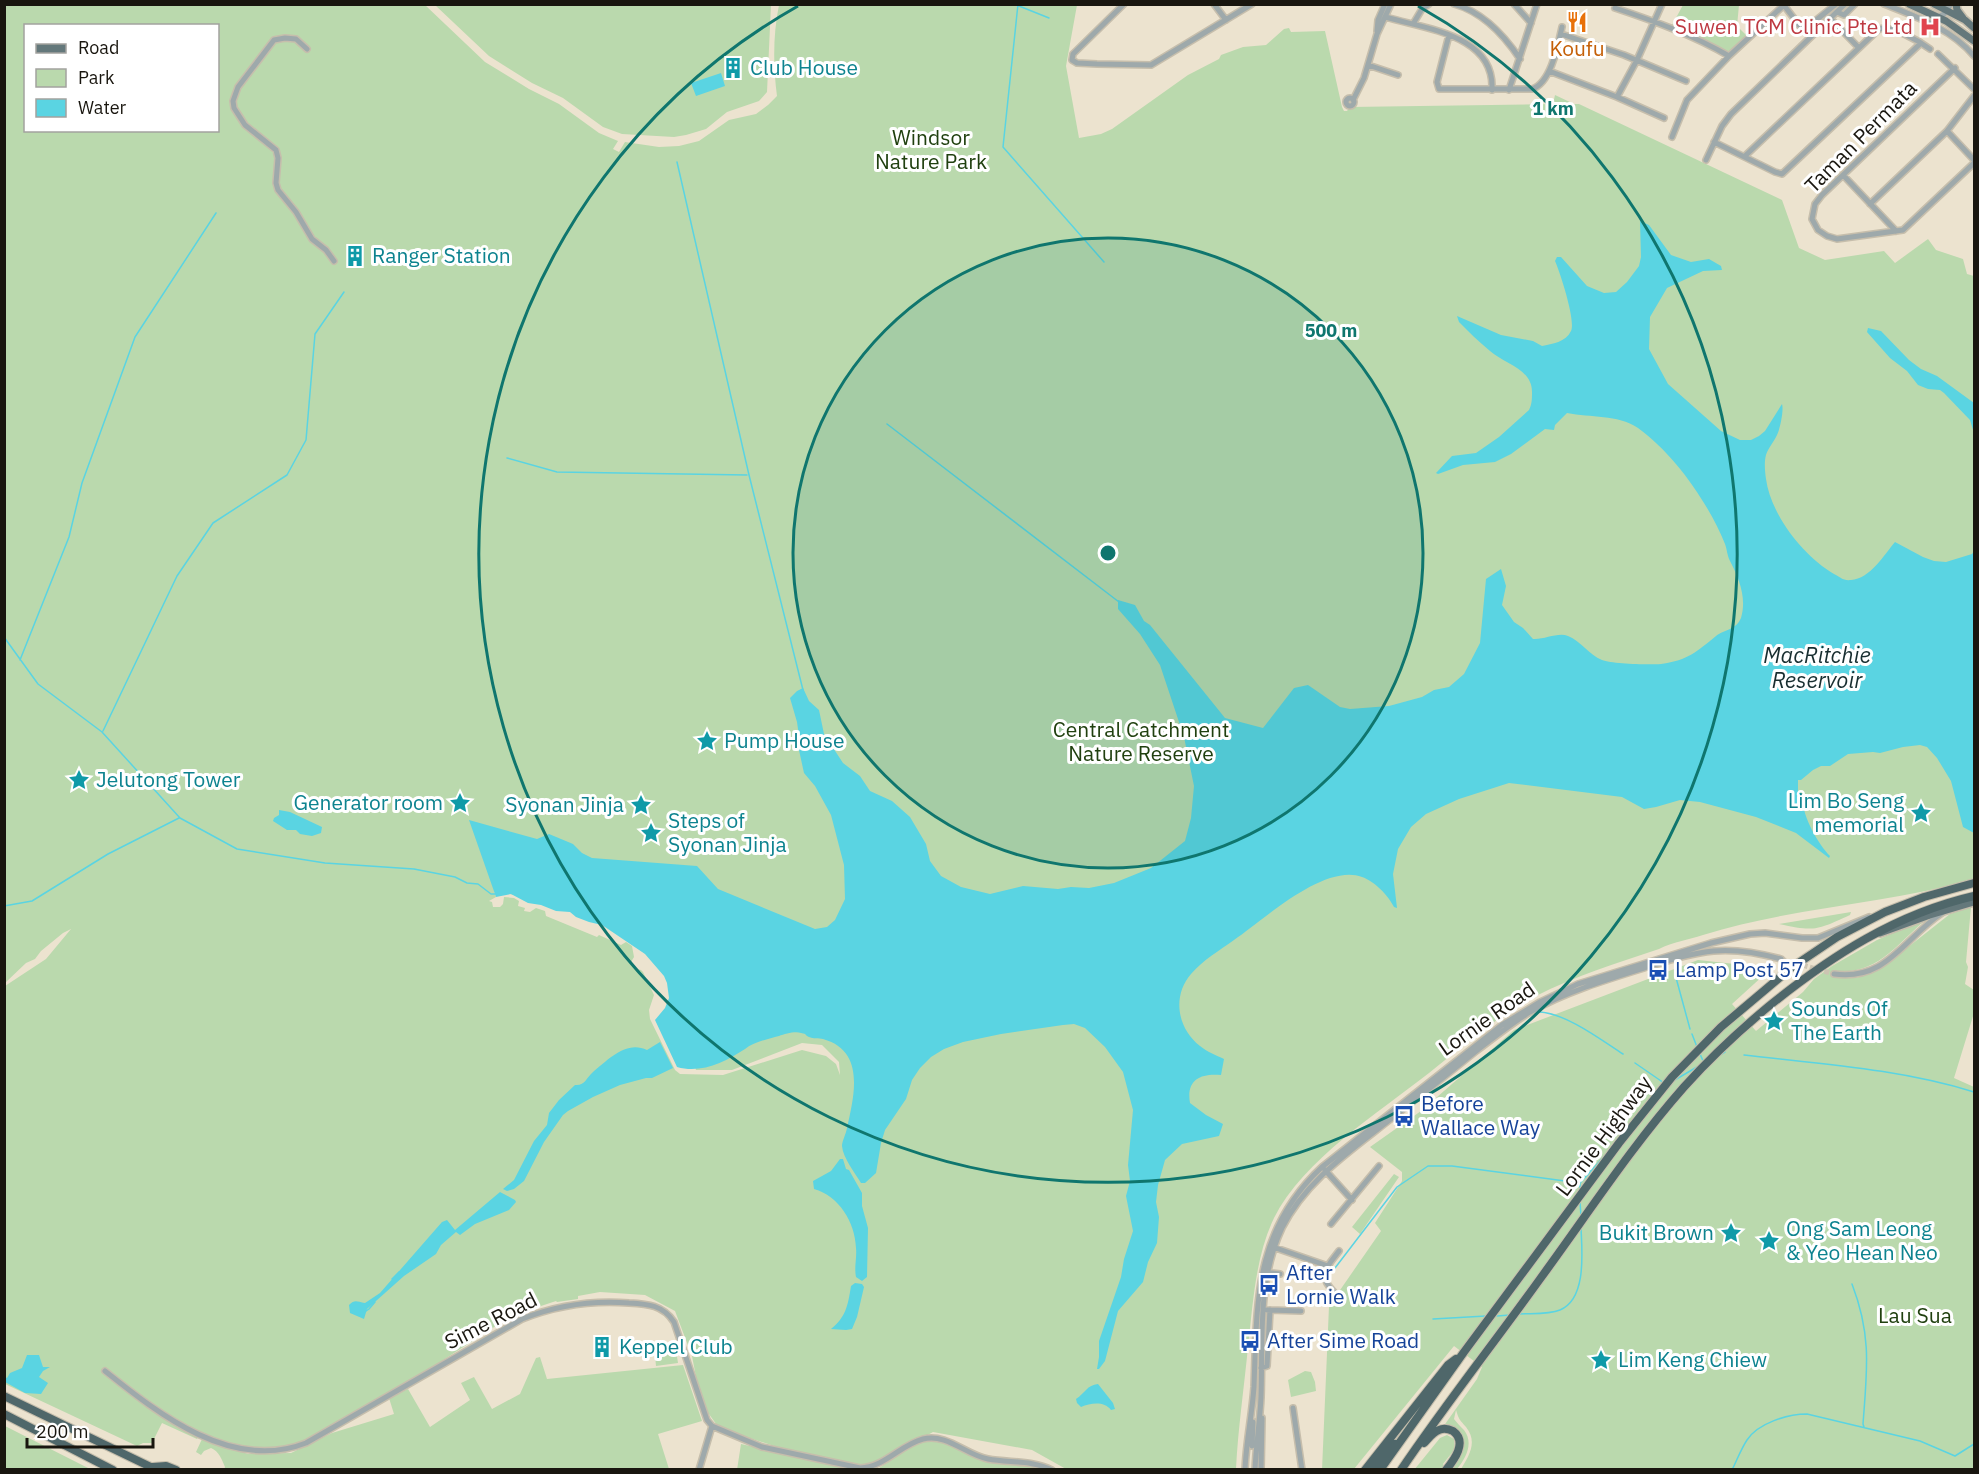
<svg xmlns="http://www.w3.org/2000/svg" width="1979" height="1474" font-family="'IBM Plex Sans',sans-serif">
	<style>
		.green { fill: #bad9ad; fill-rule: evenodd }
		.water { fill: #5ad4e2 }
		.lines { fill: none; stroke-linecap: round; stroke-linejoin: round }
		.stream { stroke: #5ad4e2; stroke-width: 1.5 }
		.minor-tunnel { stroke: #ccc4b2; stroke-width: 5; stroke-dasharray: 5 2.5; stroke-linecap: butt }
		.minor-casing { stroke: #c6beac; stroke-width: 8 }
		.major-casing { stroke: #c6beac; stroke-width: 10 }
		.highway-casing { stroke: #c6beac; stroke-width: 10 }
		.minor { stroke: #9ea9ab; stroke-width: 5 }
		.major { stroke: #64787b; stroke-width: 7 }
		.highway { stroke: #4f676a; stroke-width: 8 }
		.ring { fill: none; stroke: #0f766e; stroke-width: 3 }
		.labels { text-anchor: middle; stroke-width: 6; stroke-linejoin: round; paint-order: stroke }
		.health-label { font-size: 21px; fill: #be3a42; stroke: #fff; text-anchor: end }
		.food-label { font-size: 21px; fill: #c56008; stroke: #fff }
		.culture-label { font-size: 21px; fill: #0d838f; stroke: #fff; text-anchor: start }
		.street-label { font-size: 21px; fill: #19160f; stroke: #fff }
		.park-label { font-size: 21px; fill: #20400f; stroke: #fff }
		.transit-label { font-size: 21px; fill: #164399; stroke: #fff; text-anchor: start }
		.water-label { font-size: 22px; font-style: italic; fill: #182e30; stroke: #fff }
		.centre { fill: #0f766e; stroke: #fff; stroke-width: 3 }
		.ring-label { font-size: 18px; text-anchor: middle; font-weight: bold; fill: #0f766e; stroke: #fff; stroke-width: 6; stroke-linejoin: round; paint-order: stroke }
	</style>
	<rect width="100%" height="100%" fill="#ece3cf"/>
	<path class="green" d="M5,5H425L485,62L529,89L559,104L599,133L618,141L613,149L619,152L625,142L659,147L679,146L699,141L729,120L756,114L768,105L777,96C773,66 773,34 779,5H1077L1066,66L1079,138L1101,134L1112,129L1188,75L1219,59L1221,55L1243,47L1266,45L1284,29L1289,28L1291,32L1325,31L1342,107L1344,111H1347L1350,107L1553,104L1555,95L1574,104H1579L1782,200L1799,248L1825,260L1884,251L1895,263L1928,239L1936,250L1963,259L1967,274L1974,276V879C1885,905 1791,907 1703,935C1688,940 1673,942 1659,949C1617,963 1575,976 1536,996C1497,1016 1463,1046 1429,1073C1378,1113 1303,1160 1274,1218C1255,1258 1253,1304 1248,1347C1244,1388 1238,1429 1236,1469H1066L1032,1450L933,1432L868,1468L799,1454L719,1428L701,1403L692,1356L675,1311L645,1295L600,1292L578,1296V1299L557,1302L556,1301L511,1316L400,1388L300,1445L260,1450L231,1444L202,1434L145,1400L142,1403L177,1427L198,1437L197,1439L162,1423L152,1443H143L137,1446L5,1384V986L46,959L71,929L63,933L41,951L35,959L26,963L5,983ZM26,26H218V130H26ZM494,890L600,917L663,966L677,997L696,1070H732L802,1043L822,1045L839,1062L840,1075L836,1064L826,1056L802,1050L723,1075L680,1074L675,1070L650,1019L649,1010L654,995L643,972L641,970L636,969L631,962L634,957L632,946L626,942L621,945L599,935L597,937L546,916L545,911L536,908L530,912L524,911L525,908L518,906L519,901L514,898L504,897L503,904L500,907H493L492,902L489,901L496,897Z
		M435,5H771L767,92L759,101L727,112L706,129L686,135L674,137L622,134L603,127L563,98L532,83L489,56Z
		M1683,5H1739L1737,26L1745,34L1747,32L1749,36L1729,55L1671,27Z
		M1971,907L1966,962L1968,967L1965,984L1974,990V1013L1954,1078L1974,1087V1469H1461C1469,1456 1478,1442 1466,1427C1460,1420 1459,1420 1456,1410L1454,1419C1457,1423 1460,1426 1464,1430C1474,1443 1466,1458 1457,1469H1448L1462,1445L1443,1427L1477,1379L1482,1367L1454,1346L1354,1469L1322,1470L1329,1306L1381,1231L1375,1223L1402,1181V1172L1370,1147L1421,1111L1514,1030L1698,960L1735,964L1765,974L1732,1004L1756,1031L1803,992L1814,979L1832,966L1877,940L1928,918C1897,943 1879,975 1835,971L1834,977L1856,978L1879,970L1950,914Z
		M1851,912L1850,915C1817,930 1815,932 1779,924Z
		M1394,1174L1399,1177L1360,1234L1352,1227Z
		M675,1343L678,1363L656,1366L654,1345Z
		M540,1357L547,1379L683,1365L702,1421L658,1434L669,1469L224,1470L225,1467C222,1460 219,1451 211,1448L204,1451L201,1455L196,1452L202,1439L248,1454L291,1453L332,1433L394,1414L389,1398L408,1389L430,1427L470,1400L461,1383L474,1377L492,1409L520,1394L536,1358Z
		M1305,1371L1311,1372L1315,1382L1316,1391L1291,1397L1288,1380Z
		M4,1426H5L90,1469H5Z
		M1447,1435L1454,1439L1455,1449L1443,1464L1444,1466L1440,1469L1414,1470L1440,1438Z
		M940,1440L985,1461L1041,1467L1047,1469L876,1470L912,1446L924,1441Z
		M741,1444L848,1469L737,1470Z"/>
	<path class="water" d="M721,73L725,86L696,96L691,83Z
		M1640,221L1649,225L1671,255L1691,262L1709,259L1721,266L1722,270L1703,271L1667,288L1650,317L1649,349L1668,384L1721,431L1740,440H1751L1759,436L1765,431L1782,404C1784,410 1780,429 1777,435C1774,442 1768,448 1766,455C1764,462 1765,472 1766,479C1771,515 1803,556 1834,574C1840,577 1843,581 1851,580C1870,579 1884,555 1895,542L1923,557L1934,561L1946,562L1972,554L1974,551V833L1963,827L1951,781L1937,758L1927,747L1920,745L1903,747L1880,753L1873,752L1848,754L1830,766H1821L1813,770L1801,780H1798V791L1803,795C1800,813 1818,844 1830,856L1829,858L1796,833L1756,817L1700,802L1680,800L1656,807L1644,809L1622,797L1509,783L1459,799L1426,814L1411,827L1398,849L1393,874L1397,908L1394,907C1388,895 1374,881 1362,877C1324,863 1262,921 1234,940C1219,951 1204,959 1191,974C1172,996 1177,1028 1200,1046C1207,1052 1216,1055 1224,1059L1221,1075C1200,1073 1186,1080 1190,1103L1206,1115L1223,1124L1219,1136L1182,1144L1165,1160L1158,1185L1156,1202L1159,1217L1157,1243L1148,1262L1143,1282L1118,1311L1105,1361L1099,1369H1097L1099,1357V1341L1121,1277L1124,1259L1133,1231L1126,1196L1130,1181L1128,1165L1133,1110L1123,1072L1105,1047L1085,1028L1074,1024L1063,1025L1001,1034L963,1042L944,1049L931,1057L920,1068L912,1080L906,1099L885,1130L881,1143L876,1173L865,1183H861C855,1173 843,1158 842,1146C842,1141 846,1134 847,1128C854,1096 866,1051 823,1039C819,1038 813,1039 809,1037C804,1035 808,1034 801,1033C795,1031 785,1034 779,1036C768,1039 754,1042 745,1049C725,1062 701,1074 677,1067L655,1020L665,1008L669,998L667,983L664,976L645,954L602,925L589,922L576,917L570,912L556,911L541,905L528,903L511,894L496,897L469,820L537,839L549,834L573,844L582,853L592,858L697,866L718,889L815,929L827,927L835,920L845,899L844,865L831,815L815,786L804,773L797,741L799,736L797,722L790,698L797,691L803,688L809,701L819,710L824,734L843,763L860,776L870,791L892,801L910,817L926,844L930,861L941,876L961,887L990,894L1023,886L1058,889L1071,887L1089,888L1114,883L1151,868L1185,841L1191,818L1194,786L1184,737L1160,665L1140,634L1118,609V600L1135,605L1144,621L1150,625L1225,718L1263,728L1294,688L1308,685L1340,707L1350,709L1389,706L1422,697L1434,690L1449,687L1464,674L1480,643L1486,579L1501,569L1506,586L1502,605L1514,622L1523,628L1533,639C1544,640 1558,632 1568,636C1581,641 1589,655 1602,660C1612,664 1649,665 1661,664C1689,660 1696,652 1716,636C1725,629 1736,630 1741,618C1747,598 1739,578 1730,561C1727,555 1727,549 1725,544C1708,502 1674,454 1638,428C1617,414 1591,418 1567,413L1555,425L1554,430L1545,429L1511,454L1495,462L1463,465L1438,474L1436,473L1452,456L1476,453L1499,437L1529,410C1532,404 1532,399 1532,392C1532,369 1505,364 1490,351C1479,342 1469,332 1459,322L1457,316L1501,335L1533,341L1542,346C1552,344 1566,342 1571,331C1576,321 1560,272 1555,261L1557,257H1561L1587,286L1604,293L1616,292L1627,282L1639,266L1641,257Z
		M1868,328L1881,331L1909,360L1921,369L1937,376L1974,403V433L1970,420L1944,393L1940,390L1928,389L1918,385L1907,371L1890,358L1867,332Z
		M279,810L290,812L322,827L321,833L312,836L300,834L296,830H287L273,821L274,818L279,815Z
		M660,1042L673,1068L652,1078H646L620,1085L593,1097L568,1111L563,1115L544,1142L524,1181L514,1189L507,1191L503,1189L514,1180L534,1141L547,1125L549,1113L559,1100L575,1085C585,1086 586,1078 593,1072C608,1060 626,1040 647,1050Z
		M840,1159H843L846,1169L849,1170L862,1193V1206L868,1228L867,1277L862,1281L856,1277C854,1267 857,1258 856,1248C855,1222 839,1196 814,1189L813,1181L831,1171Z
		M500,1192L515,1200L516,1202L509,1210L475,1224L460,1235L456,1232L441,1245L436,1254L404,1276L367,1309L364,1319L350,1313L349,1305C355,1299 357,1302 365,1303L380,1293L442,1222L447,1220L455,1230Z
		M855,1283L862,1284L864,1287L857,1317L852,1329L846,1330L831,1329C846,1317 848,1305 851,1286Z
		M27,1355H39L43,1367H50L43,1371L39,1377L48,1383L41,1394L25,1393L5,1382V1377L7,1378L10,1373L22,1368Z
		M1098,1384L1113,1403L1115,1409L1111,1410C1104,1401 1091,1403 1081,1407L1077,1403L1076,1399C1085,1393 1087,1385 1098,1384Z"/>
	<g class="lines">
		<path class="stream" d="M1018,4L1003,147L1104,262
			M1019,6L1049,18
			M677,162L749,475L803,690
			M887,424L1119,602
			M507,458L557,472L747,475
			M4,637L38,684L102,732L180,818L237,849L325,863L414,869L455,877L467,883L478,884L491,894H495
			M20,660L69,537L82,483L135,337L216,213
			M103,731L177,576L213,523L287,475L306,440L315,334L344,292
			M4,906L32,901L108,854L179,818
			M1675,974L1690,1029
			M1540,1012C1567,1014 1600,1039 1623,1054
			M1692,1034L1697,1047
			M1700,1054L1704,1063
			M1720,1055L1725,1052
			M1744,1055C1821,1064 1900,1069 1974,1092
			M1635,1063L1664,1083
			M1673,1081L1697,1067
			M1580,1190V1183L1608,1152
			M1580,1201L1581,1217
			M1335,1268L1397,1187L1428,1166H1452L1580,1183
			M392,1279L399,1272L402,1274
			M1852,1284C1872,1336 1867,1370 1863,1424L1864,1427
			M366,1311L369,1309L375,1302
			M1518,1314C1531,1313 1548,1315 1560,1310C1587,1299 1582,1251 1581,1228
			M1497,1316L1510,1315
			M1433,1319L1486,1316
			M1732,1470C1737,1460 1741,1449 1747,1440C1758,1423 1788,1414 1807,1414L1920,1441L1955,1456L1974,1444"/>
		<path class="minor-tunnel" d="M1781,959L1834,974"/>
		<defs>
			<path id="minor" d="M1124,4L1073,54L1072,60L1077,63L1097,64L1151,65L1252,4
				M1214,4L1226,20
				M1454,4C1483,12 1504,35 1520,59
				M1514,4L1531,23
				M1783,4L1799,25L1804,28L1810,25L1836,4
				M1884,4C1917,17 1952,29 1974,56
				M1615,8C1654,21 1693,35 1729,56
				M1837,12L1844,15L1855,4
				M1386,17C1424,29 1495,34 1492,90
				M1938,17L1944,14L1951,4
				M1830,18L1859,48
				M1413,24L1422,9L1429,4
				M1377,31L1378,20L1385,4
				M1561,34L1624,55L1686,81
				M1449,35L1437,82L1439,89H1532C1551,83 1558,45 1562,27
				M307,49L296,39L285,38L274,40L238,87L233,101L234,108L245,125L276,150L278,158L276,183L278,190L296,212L312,239L326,250L334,261
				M1938,54L1974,89
				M1368,65L1398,75
				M1955,68L1822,195L1815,204L1812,219L1818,230L1827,236L1837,239L1903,230L1974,163
				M1549,71L1617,97L1664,118
				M1509,90L1537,4
				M1617,97L1637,60L1662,4
				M1346 102a4 4 0 1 1 8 0a4 4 0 1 1-8 0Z
				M1353,100L1364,78L1377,34L1391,4
				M1947,131L1974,160
				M1672,137L1687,100L1729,56L1784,5
				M1714,142L1775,172L1782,174L1921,43
				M1745,156L1879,29C1892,25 1919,41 1930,49
				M1706,160L1722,126L1731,114L1845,4
				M1843,175L1896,231
				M1870,204L1947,131L1974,96
				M1834,974C1887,981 1903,939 1942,913
				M1325,1170L1352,1200
				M1331,1224L1379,1166
				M1273,1247L1328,1266
				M1264,1272L1280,1274
				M1334,1292C1317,1275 1326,1268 1339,1251
				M1267,1310L1301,1311
				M1261,1368L1267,1366L1270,1310
				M105,1371C160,1415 232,1472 306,1443L522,1319C557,1305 591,1300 629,1303C648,1304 663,1305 674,1322L707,1420L712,1426L762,1447L860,1468C885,1467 900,1445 923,1439C947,1433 966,1455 988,1459C1010,1463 1032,1460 1052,1470
				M1293,1408L1302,1470
				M1252,1446L1253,1422
				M699,1470L712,1426
				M1245,1470C1246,1442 1252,1415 1254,1387C1257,1302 1254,1230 1322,1167L1502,1025L1540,1002L1578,984L1711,943L1750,934L1765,933L1802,938H1818L1869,917
				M1255,1470C1256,1445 1260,1421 1261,1397C1263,1340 1257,1281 1282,1228C1307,1178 1355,1148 1397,1114C1423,1094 1449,1073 1475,1052C1493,1038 1511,1024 1530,1012C1566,992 1605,980 1644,968C1700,951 1723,943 1781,959
				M1261,1470L1262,1418"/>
			<path id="major" d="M1909,4L1946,21L1974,41
				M1934,4L1965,20L1974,28
				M1956,4L1957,10L1963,18
				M1880,933L1930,915L1974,902"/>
			<path id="highway" d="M4,1396L157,1470
				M4,1414L113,1470
				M1424,1443C1428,1439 1433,1432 1439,1430C1443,1428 1449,1429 1453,1431C1468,1442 1454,1460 1446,1470
				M153,1467L166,1466L176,1470
				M1365,1470L1448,1365L1456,1359
				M1372,1470L1395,1444
				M1380,1470L1464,1352L1619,1143L1672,1077L1721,1027L1791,968L1837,937L1885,912L1924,897L1974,883
				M1401,1470C1445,1405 1494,1343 1540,1279C1587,1215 1631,1147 1684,1087C1710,1058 1739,1031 1769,1006C1831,956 1896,914 1974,896"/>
		</defs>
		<use href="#minor" class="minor-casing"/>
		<use href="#major" class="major-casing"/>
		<use href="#highway" class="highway-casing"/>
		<use href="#minor" class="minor"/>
		<use href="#major" class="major"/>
		<use href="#highway" class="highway"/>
	</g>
	<circle cx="1108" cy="553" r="315" fill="#0f766e" fill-opacity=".12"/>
	<g class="ring">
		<circle cx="1108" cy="553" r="315"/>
		<path d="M1418 6A629 629 0 1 1 798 6"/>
	</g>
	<defs>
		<symbol id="restaurant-bare" viewBox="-9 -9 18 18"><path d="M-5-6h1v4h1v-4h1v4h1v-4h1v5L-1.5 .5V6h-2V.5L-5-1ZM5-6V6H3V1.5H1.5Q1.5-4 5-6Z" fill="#e8710a" stroke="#fff" stroke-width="2.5" paint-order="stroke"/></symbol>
		<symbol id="hospital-bare" viewBox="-9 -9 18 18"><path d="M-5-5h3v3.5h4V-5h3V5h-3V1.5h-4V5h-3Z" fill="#e0444e" stroke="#fff" stroke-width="2.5" paint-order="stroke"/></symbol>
		<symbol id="building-bare" viewBox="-9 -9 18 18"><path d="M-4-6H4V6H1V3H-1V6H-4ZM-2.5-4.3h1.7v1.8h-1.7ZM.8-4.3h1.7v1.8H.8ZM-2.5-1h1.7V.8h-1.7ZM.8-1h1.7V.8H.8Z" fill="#0f9aa8" stroke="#fff" stroke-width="2.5" paint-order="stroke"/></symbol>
		<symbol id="sight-bare" viewBox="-9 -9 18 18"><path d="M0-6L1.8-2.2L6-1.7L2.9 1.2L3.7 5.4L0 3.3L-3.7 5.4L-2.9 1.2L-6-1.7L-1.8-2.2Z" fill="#0f9aa8" stroke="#fff" stroke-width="2.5" paint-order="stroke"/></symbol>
		<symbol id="bus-bare" viewBox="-9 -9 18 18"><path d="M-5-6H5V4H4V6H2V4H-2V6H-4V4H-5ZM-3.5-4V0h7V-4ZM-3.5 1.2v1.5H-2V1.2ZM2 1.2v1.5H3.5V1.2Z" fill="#1a4fb4" stroke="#fff" stroke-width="2.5" paint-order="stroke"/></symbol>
	</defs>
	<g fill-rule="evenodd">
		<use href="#restaurant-bare" x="1562" y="7" width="30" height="30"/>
		<use href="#hospital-bare" x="1915" y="12" width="30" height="30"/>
		<use href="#building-bare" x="718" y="53" width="30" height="30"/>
		<use href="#building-bare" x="340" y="241" width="30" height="30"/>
		<use href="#sight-bare" x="692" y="726" width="30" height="30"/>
		<use href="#sight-bare" x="64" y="765" width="30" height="30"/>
		<use href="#sight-bare" x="445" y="788" width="30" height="30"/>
		<use href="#sight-bare" x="626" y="790" width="30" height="30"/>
		<use href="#sight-bare" x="1906" y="798" width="30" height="30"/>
		<use href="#sight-bare" x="636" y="818" width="30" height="30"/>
		<use href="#bus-bare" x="1643" y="955" width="30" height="30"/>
		<use href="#sight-bare" x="1759" y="1006" width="30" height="30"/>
		<use href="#bus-bare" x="1389" y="1101" width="30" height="30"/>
		<use href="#sight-bare" x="1716" y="1218" width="30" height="30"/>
		<use href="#sight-bare" x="1754" y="1226" width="30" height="30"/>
		<use href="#bus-bare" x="1254" y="1270" width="30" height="30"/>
		<use href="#bus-bare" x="1235" y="1326" width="30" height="30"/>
		<use href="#building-bare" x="587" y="1332" width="30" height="30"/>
		<use href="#sight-bare" x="1586" y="1345" width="30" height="30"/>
	</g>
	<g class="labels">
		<g class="health-label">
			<text x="1913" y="34">Suwen TCM Clinic Pte Ltd</text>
		</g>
		<g class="food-label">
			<text x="1577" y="56">Koufu</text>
		</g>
		<g class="culture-label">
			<text x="750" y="75">Club House</text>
			<text x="372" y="263">Ranger Station</text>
			<text x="724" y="748">Pump House</text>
			<text x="96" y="787">Jelutong Tower</text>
			<text x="1904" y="808" text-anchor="end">Lim Bo Seng<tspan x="1904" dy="24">memorial</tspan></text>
			<text x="443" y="810" text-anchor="end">Generator room</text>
			<text x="624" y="812" text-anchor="end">Syonan Jinja</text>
			<text x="668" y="828">Steps of<tspan x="668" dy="24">Syonan Jinja</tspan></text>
			<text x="1791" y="1016">Sounds Of<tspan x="1791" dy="24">The Earth</tspan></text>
			<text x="1786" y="1236">Ong Sam Leong<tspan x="1786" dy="24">&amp; Yeo Hean Neo</tspan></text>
			<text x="1714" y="1240" text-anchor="end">Bukit Brown</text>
			<text x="619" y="1354">Keppel Club</text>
			<text x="1618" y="1367">Lim Keng Chiew</text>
		</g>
		<g class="street-label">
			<text transform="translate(1861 137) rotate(-45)" y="7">Taman Permata</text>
			<text transform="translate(1487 1019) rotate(-35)" y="7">Lornie Road</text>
			<text transform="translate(1604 1136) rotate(-53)" y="7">Lornie Highway</text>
			<text transform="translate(491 1321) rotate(-27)" y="7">Sime Road</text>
		</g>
		<g class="park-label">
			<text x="931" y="145">Windsor<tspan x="931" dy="24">Nature Park</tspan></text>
			<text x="1141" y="737">Central Catchment<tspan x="1141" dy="24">Nature Reserve</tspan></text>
			<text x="1915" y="1323">Lau Sua</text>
		</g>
		<g class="transit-label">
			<text x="1675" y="977">Lamp Post 57</text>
			<text x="1421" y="1111">Before<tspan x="1421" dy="24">Wallace Way</tspan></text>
			<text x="1286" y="1280">After<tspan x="1286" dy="24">Lornie Walk</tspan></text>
			<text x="1267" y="1348">After Sime Road</text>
		</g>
		<g class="water-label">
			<text x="1817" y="663">MacRitchie<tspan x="1817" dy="25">Reservoir</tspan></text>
		</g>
	</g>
	<circle cx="1108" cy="553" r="9" class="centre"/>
	<g class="ring-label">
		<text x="1553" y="115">1 km</text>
		<text x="1331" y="337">500 m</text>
	</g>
	<rect width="1979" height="1474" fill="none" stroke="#19160f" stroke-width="12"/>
	<rect x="24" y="24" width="195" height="108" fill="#ffffff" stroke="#a3a29f" stroke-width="1.5"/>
	<rect x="36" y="44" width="30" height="9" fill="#64787b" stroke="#a3a29f" stroke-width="1.5"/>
	<text x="78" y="54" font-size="18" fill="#19160f">Road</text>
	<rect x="36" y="69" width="30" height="18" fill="#bad9ad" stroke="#a3a29f" stroke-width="1.5"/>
	<text x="78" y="84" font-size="18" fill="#19160f">Park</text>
	<rect x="36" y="99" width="30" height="18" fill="#5ad4e2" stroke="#a3a29f" stroke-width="1.5"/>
	<text x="78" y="114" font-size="18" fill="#19160f">Water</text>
	<path d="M27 1438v9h126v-9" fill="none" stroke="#19160f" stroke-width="3"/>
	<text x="36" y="1438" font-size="18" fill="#19160f" stroke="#ffffff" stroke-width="4.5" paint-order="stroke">200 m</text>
</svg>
